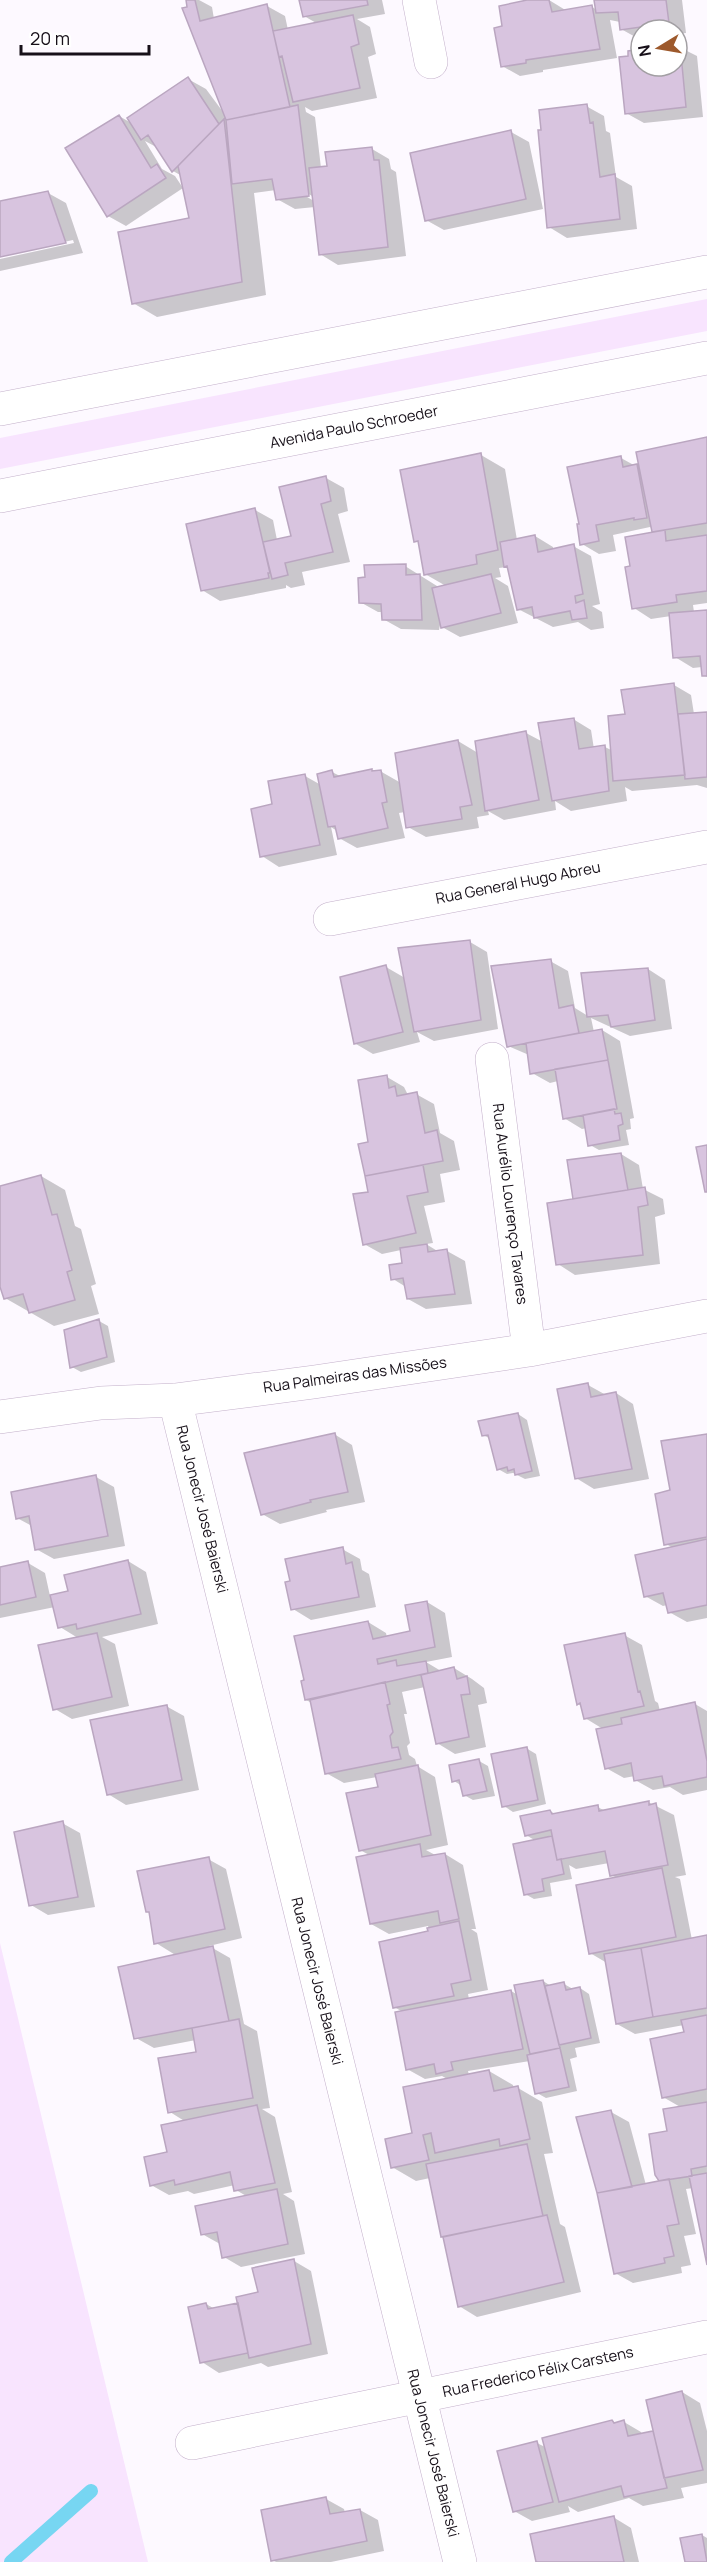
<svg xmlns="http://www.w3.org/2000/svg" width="707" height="2562" font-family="Manrope,sans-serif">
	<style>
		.green { fill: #f8e4fe }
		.shadow { fill: #0003; fill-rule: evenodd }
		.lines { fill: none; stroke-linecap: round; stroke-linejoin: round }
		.stream { stroke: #77d6f2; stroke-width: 14 }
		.building { fill: #d8c4df; stroke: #baa6c0; stroke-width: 1.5 }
		.minor-casing { stroke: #c3b0ca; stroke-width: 34 }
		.primary-casing { stroke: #c3b0ca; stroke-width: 34 }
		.minor { stroke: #fff; stroke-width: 33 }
		.primary { stroke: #fff; stroke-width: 33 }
		.labels { text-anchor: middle; stroke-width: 6; stroke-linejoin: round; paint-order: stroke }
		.street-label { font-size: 15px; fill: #171019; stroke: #fff }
	</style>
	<rect width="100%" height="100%" fill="#fdf9ff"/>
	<path class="green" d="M707,299V331L0,469V438Z
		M0,1943L148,2562H0Z"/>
	<path class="shadow" d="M189,0H199L212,7L214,19L267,6L285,16L288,30L318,24L304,16L301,0H382L385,14L357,19L370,27L376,54L368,57L377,98L312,111L305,107L306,112L315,117L321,168H328L372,149L389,159L391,169L396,172L406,256L338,265L320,254L315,207L295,209L277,199L276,190L254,193L266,295L157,317L133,303L191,219L182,176L173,171L158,148L145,141L162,169L175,176L183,188L126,226L108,216L119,116L133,124L188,79L206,89L226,116L189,8ZM303,191L314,197V201L302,194Z
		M533,0H549L567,11L592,7L597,10L595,0H682L686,33L677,34V30H641V39H639L621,29L620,22L610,20L617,58L543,70V72L520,76L502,66L503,28Z
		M677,46L697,56L703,117L644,123L626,113L630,57L641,51V66H677Z
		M586,106L604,116L606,131L610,133L616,177L632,186L637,229L567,238L549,227Z
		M511,132L529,142L543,209L444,230L426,220Z
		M48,193L66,203L83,253L0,271V259L74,243L73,240L0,256V202Z
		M707,439V603L693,605L694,612L707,611V677L704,675L702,667L693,668L675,657L671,616L651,619L634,608L654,533L653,529L650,527L613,535L616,551L599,554L582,544L621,458L641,469Z
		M481,455L505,469L517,540L535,536L553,547V550L573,546L591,556L600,604L592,606L602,612L604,628L591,630L578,622L553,627L518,609L509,568L507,567L499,568L501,577L495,578L508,586L518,623L460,637L442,627L441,620L439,630L401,629L383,619V612H378L360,602L405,566L437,586V588L446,586L425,574L420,543L415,541Z
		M326,478L344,488L348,511L338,514L350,562L302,572L305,585L291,588L286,585V588L220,601L202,590L255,510L273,520L277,540L292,537Z
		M674,685L691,695L694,714L707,713V788L697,785L632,791L625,787L627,801L571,811L555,801L556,810L504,820L488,811L489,815L477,817L479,828L426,837L408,827L405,812L399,813L405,838L357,848L339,838L337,831L331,827L337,855L279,867L262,856L274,805L305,776L321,785L332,772L342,777L372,770L380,771L401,783L458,741L478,753L526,733L543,742L573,719L591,730L594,749L605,747L613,751L626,716Z
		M470,942L487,952L498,1029L434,1041L417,1032L420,1042L373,1054L356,1044L386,967L405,978Z
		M550,961L568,971L575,1008L588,1016L648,969L665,980L672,1029L630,1036L591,1018L594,1032L602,1030L620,1041L634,1118L630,1119L631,1129L626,1130L629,1145L599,1150L590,1145L587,1128L582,1129L564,1118L558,1081L550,1083L532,1073L529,1055L508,1046Z
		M387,1077L404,1087L408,1095L416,1094L434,1104L440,1133L454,1141L460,1170L440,1174L445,1202L424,1206L433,1243L426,1244L439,1252L447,1251L465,1261L472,1304L426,1309L408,1299L406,1287L393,1279L404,1265L401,1250L382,1254L364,1244L370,1193L359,1145L370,1144Z
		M621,1154L639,1165L643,1189L663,1199L665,1214L655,1217L660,1264L575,1275L558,1264L574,1200Z
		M41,1176L65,1190L75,1226L81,1229L96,1284L91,1286L99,1314L54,1326L5,1298L0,1287V1187Z
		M99,1321L108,1326L115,1362L81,1372L72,1367Z
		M588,1385L606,1395L616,1393L633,1404L649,1479L594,1489L576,1478Z
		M518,1414L527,1420L540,1476L525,1479L513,1473L507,1474L498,1469L491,1439L483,1435Z
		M334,1434L352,1445L365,1502L326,1510L327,1512L280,1524L262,1514Z
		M707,1435V1618L687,1622L669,1612L667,1605L663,1606L645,1596L673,1548L666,1544L672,1491Z
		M96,1477L114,1487L125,1546L54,1559L36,1549L32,1526L17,1518Z
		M342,1549L360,1559L362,1570L369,1574L376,1607L311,1620L293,1609Z
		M128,1561L146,1572L158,1624L102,1637L115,1644L129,1706L72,1719L55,1709L78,1638L60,1627L55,1607L0,1618V1569L28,1563L45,1573L50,1596L69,1592Z
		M427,1602L445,1613L452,1657L426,1662L441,1671L454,1668L472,1679L484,1688L487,1703L478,1705L486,1747L455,1754L437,1743L425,1687L402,1692L407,1714H404L410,1743L407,1746L409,1755L415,1759L417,1766L435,1777L448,1845L426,1850L437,1856L445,1854L463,1865L476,1929H471L477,1933L488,1990L468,1994L469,1999L511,1991L518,1995L543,1981L551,1986L564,1984L573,1989L580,1988L589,1994L600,2043L575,2048L577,2057L570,2059L577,2091L546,2098L537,2093L530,2061L468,2071L469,2075L489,2071L513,2085L514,2089L518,2088L542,2102L553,2153L544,2154L560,2224L565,2227L581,2292L477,2317L459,2306L430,2178L416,2181L392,2167L449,2080L442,2076L425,2079L407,2069L403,2012L394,2007L430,1932L428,1926L389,1934L371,1924V1856L360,1850L379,1788L377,1777L344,1783L326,1773L312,1703L306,1700L368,1622L386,1633L387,1638L412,1633Z
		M624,1635L642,1645L655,1701L658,1703L660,1711L695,1704L707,1711V1790L683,1795L670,1787L653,1790L635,1780V1776L624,1778L606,1768L603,1729L585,1718L582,1706L578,1704Z
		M166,1706L184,1716L199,1790L126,1805L108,1794Z
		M526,1748L536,1754L546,1804L513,1812L504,1806Z
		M479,1761L488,1766L495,1796L473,1800L464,1795L462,1786L454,1781Z
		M648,1802L674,1815L686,1875L675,1877L680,1879L692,1940L707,1937V2257L693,2188L686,2189L696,2234L684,2236L691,2265L681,2267L682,2273L633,2283L615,2273L611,2112L629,2122L646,2185L661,2183L669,2132L682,2108L663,2097L685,2033L684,2025L635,2034L617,2024L607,1963L590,1953L617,1878L611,1875L609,1863L576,1869L569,1865L572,1879L550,1883L552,1896L534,1899L525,1894L536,1841L526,1835L550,1811L557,1815L597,1807L606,1811Z
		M62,1823L80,1833L95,1907L48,1915L31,1905Z
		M208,1859L226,1869L242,1938L209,1946L230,1958L244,2024L257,2031L270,2108L262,2109L275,2117L292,2192L283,2194L294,2201L305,2254L241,2267L224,2257L220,2244L202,2234L248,2197L236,2190L235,2185L194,2194L188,2191L169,2195L151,2185L186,2122L170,2112L198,2053L196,2040L154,2048L136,2038L177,1956L156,1943Z
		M294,2261L311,2271L328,2354L268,2367L261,2363L219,2373L202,2362L206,2304L215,2309L239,2304L260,2294Z
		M682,2392L700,2403L707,2431V2483L681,2488L684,2498L643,2506L629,2498L578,2512L568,2506L570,2512L532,2521L514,2511L537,2443L547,2448L612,2422L616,2424L624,2422L641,2432L642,2435L655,2433Z
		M326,2499L344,2509L345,2513L360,2510L378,2520L384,2551L331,2562H276L272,2560Z
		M613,2517L631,2528L639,2562H538Z
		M702,2535L707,2538V2562H687Z"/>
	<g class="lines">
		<path class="stream" d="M11,2562L91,2491"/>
	</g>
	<path class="building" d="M186,0H195L200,21L267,4L290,107L226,120L182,8L187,7Z
		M299,0H367L368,5L303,17Z
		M527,0H549L552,12L592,5L600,49L526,60V63L501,67L494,28L502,26L499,6Z
		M594,0H666L669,23L620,30L618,12L596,13Z
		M353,15L359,44L351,47L360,88L293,102L282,56L279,57L273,31Z
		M680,44L686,107L625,114L619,57L628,56V51L641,49V66H677V45Z
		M188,77L219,124L172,172L148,135L141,140L127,118Z
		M587,104L590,123L593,122L600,177L615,174L620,219L547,228L538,130H541L539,110Z
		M298,105L309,196L276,200L272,179L232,184L226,120Z
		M119,115L151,168L157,164L166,178L107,217L65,148Z
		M224,119L242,282L132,304L118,232L189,218L178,166Z
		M511,130L526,199L425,221L410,153Z
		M372,147L374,160H379L388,247L319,255L309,168L327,166L325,152Z
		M48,191L66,243L0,257V201Z
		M707,437V523L652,532L636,452Z
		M481,453L498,550L476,555L477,564L424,575L418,541L414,542L400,470Z
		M621,456L623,467L637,464L647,518L634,520V518L596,525L599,541L580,545L577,524H579L567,467Z
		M326,476L331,501L321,504L333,552L285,563L288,575L272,579L263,542L291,536L279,487Z
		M255,508L270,573H268L269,578L201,591L186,524Z
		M665,530L666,541L707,535V591L676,595L677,602L632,609L625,567L630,566L625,537Z
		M535,535L538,552L574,544L583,594L575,596L576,603L584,600L587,618L572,620L570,611L534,618L532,607L517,610L507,566L504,567L500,542Z
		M406,564V575L420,574L422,620H382L381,604L359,603L358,578L365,577L364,565Z
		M491,574L501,613L441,628L432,588Z
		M707,610V676H702L700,656L673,658L669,613Z
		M674,683L685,775L613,781L608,716L625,714L621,690Z
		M707,712V777L685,779L678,714Z
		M574,718L579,749L605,745L609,791L552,801L538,723Z
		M526,731L539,800L485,811L475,741Z
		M458,740L472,805L460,807L462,819L406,828L395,753Z
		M372,769V771L381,770L387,802L382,803L388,828L338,839L335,826L328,827L317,774L332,770L334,777Z
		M305,774L320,845L260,857L251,809L272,804L268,781Z
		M470,940L481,1020L414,1032L398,948Z
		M551,959L559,1008L573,1005L579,1033L507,1047L491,966Z
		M386,965L403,1032L354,1044L340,977Z
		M648,968L655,1020L611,1027L608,1015L587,1017L581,973Z
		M602,1029L608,1060L530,1074L526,1043Z
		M608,1060L617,1109L563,1119L555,1069Z
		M387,1075L389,1088L395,1086L397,1096L417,1092L425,1133L437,1130L443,1161L365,1176L358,1144L368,1142L358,1080Z
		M614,1109L615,1114L621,1113L623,1124L618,1126L620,1140L588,1146L583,1115Z
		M707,1145V1192H705L696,1147Z
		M621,1153L628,1190L573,1199L567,1160Z
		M423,1165L428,1192L407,1196L416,1233L363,1245L353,1194L368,1192L365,1176Z
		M41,1175L52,1215L57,1214L72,1270L67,1272L75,1300L29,1313L23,1294L4,1299L0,1287V1186Z
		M645,1187L648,1205L638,1207L643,1255L556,1265L547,1203Z
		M427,1244L428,1252L447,1249L455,1294L407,1299L403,1278L391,1280L389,1265L402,1263L400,1248Z
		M99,1319L107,1357L70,1368L64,1330Z
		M588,1383L591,1397L616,1392L632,1469L575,1479L557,1389Z
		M518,1413L532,1471L515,1475L514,1469L508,1471L507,1467L497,1470L488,1435L482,1436L478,1421Z
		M335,1433L348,1492L310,1500L311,1502L261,1515L244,1453Z
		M707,1434V1537L664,1545L655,1494L670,1490L661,1441Z
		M96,1475L108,1536L35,1550L29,1516L16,1519L11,1492Z
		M707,1539V1605L668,1613L663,1593L644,1597L635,1555Z
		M343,1547L346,1564L352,1562L359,1597L291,1610L285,1582L290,1581L285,1559Z
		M128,1560L141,1614L77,1629L76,1624L58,1628L50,1595L68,1591L64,1575Z
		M28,1561L36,1597L0,1605V1567Z
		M427,1601L435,1647L377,1659L378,1664L396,1660L397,1666L426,1661L428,1673L305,1700L301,1681L304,1680L294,1636L368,1621L373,1639L410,1631L405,1605Z
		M97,1633L112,1697L53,1710L38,1645Z
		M625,1633L638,1692L640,1691L644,1706L584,1719L580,1703L577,1705L564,1645Z
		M454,1667L457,1679L467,1676L470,1694L461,1695L469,1737L436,1744L421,1675Z
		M385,1682L390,1704L387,1705L393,1732L390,1736L392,1748L398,1747L401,1759L325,1774L310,1700Z
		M695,1702L707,1761V1777L664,1786L662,1776L634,1781L631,1763L605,1769L596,1729L622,1724L621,1718Z
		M167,1705L182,1780L107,1795L90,1720Z
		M527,1747L538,1800L502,1807L491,1754Z
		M479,1759L487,1791L463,1796L459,1780L452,1782L449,1765Z
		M418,1765L431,1835L359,1851L346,1793L378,1787L375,1774Z
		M649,1801V1805L656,1803L668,1865L610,1876L605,1851L557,1860L551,1830L525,1836L520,1816L550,1810L552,1814L598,1805L599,1811Z
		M63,1821L78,1897L29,1906L14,1832Z
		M552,1836L557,1860L561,1859L564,1874L542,1879L544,1891L524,1895L513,1844Z
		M420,1844L422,1857L445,1853L459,1919L440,1923L438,1911L370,1924L356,1857Z
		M209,1857L225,1929L154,1944L149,1912H146L137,1871Z
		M662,1868L676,1937L589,1954L576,1885Z
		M459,1921L471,1980L451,1984L454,1996L393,2008L379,1942L428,1931L427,1928Z
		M707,1935V2008L653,2017L641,1948Z
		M213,1946L229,2021L134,2039L118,1967Z
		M641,1948L653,2017L616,2024L604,1954Z
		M543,1980L560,2048L530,2054L514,1985Z
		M564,1982L566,1990L580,1987L591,2038L559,2045L545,1986Z
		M511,1990L523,2049L451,2062L453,2070L436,2074L434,2064L406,2070L395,2012Z
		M707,2015V2089L662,2098L650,2039L684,2032L681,2020Z
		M239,2019L253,2098L168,2113L158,2058L196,2052L192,2028Z
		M560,2048L569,2087L535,2094L527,2055Z
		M489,2070L494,2091L518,2086L530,2139L500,2146L499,2139L435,2153L431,2133L423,2135L429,2160L391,2168L385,2139L412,2133L403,2087Z
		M707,2102V2166L691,2169L692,2176L659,2181L655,2175L649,2134L667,2131L663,2109Z
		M257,2105L275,2183L234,2191L230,2172L175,2185L174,2180L150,2186L144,2157L167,2152L161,2125Z
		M611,2110L632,2187L597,2193L576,2117Z
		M527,2144L543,2216L441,2237L426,2164Z
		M707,2173V2265L689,2176Z
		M669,2179L679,2224L667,2226L674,2256L664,2258L665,2263L614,2274L597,2193Z
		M277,2189L288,2244L222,2258L217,2232L201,2235L195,2206Z
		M547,2215L564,2282L458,2307L443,2237Z
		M294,2259L311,2344L249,2358L236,2297L258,2292L252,2268Z
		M206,2303L208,2309L238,2303L248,2353L200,2363L188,2307Z
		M682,2391L703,2470L664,2478L646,2400Z
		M612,2420L614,2423L624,2420L628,2436L653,2431L667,2488L624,2497L621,2486L559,2502L542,2438Z
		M537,2441L553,2502L513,2512L497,2451Z
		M326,2497L330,2514L360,2509L367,2541L271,2561L261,2510Z
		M614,2516L624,2562H536L530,2534Z
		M702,2534L707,2562H685L680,2538Z"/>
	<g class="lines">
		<defs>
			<path id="minor" d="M419,0L431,62
				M330,919L707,847
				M492,1059L529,1350
				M175,1400L460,2562
				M0,1417L101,1403L175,1400L314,1382L529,1350L707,1316
				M192,2443L707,2337"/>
			<path id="primary" d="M0,409L707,272
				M0,496L707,358"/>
		</defs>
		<use href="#minor" class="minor-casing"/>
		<use href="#primary" class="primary-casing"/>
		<use href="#minor" class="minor"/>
		<use href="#primary" class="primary"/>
	</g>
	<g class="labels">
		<g class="street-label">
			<text transform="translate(354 427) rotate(-11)" y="5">Avenida Paulo Schroeder</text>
			<text transform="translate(518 883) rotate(-11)" y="5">Rua General Hugo Abreu</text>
			<text transform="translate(510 1204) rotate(83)" y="5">Rua Aurélio Lourenço Tavares</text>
			<text transform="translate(355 1375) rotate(-8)" y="5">Rua Palmeiras das Missões</text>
			<text transform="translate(202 1509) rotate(76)" y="5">Rua Jonecir José Baierski</text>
			<text transform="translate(317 1981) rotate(76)" y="5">Rua Jonecir José Baierski</text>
			<text transform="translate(538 2372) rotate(-12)" y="5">Rua Frederico Félix Carstens</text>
			<text transform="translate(433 2453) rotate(76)" y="5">Rua Jonecir José Baierski</text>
		</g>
	</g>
	<g transform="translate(659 48) rotate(259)"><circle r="28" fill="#ffffff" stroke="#a29fa3" stroke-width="1.5"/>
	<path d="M0-4.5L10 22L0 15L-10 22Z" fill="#9d592c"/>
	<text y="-9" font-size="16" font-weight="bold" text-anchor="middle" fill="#171019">N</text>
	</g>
	<path d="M21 45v9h128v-9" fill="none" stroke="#171019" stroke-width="3"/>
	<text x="30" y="45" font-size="18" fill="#171019" stroke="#ffffff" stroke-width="4.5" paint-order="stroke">20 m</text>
</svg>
